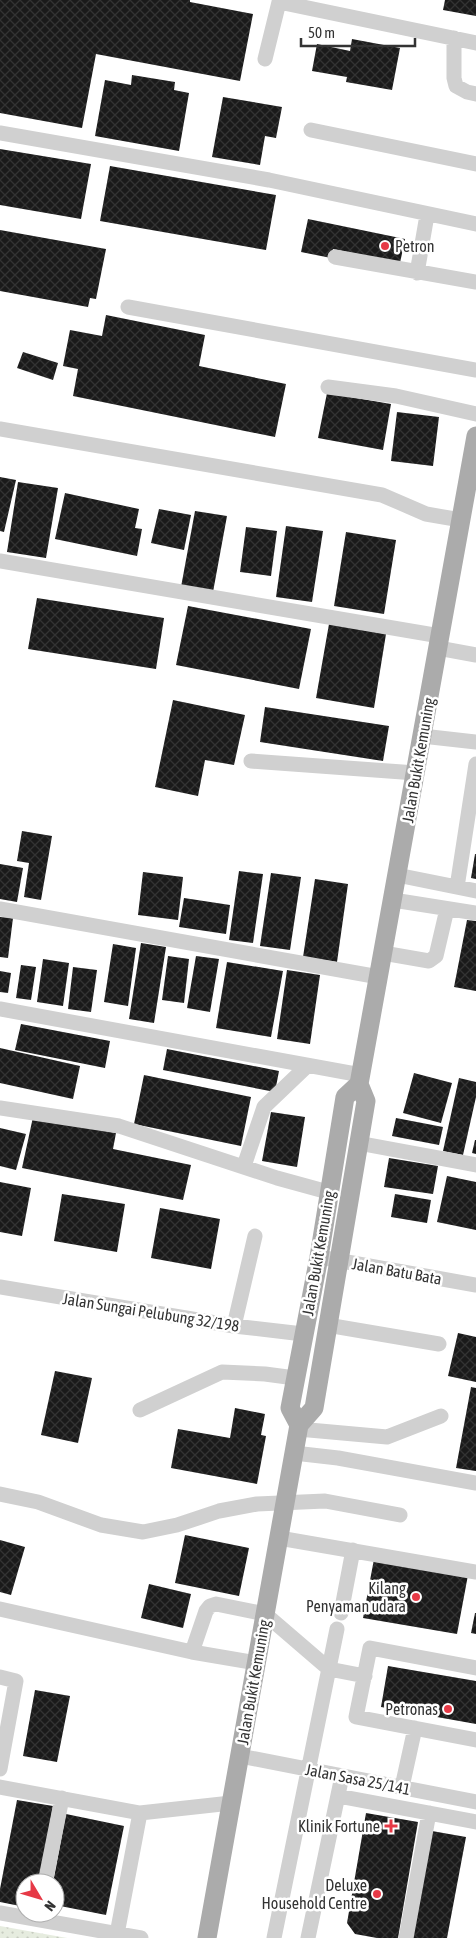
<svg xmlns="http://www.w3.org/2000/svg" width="476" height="1938" font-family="'Asap Condensed',sans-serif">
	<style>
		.grass { fill: url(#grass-dots) }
		.building { fill: url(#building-cross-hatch) }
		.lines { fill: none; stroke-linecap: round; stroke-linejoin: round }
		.minor { stroke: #d0d0d0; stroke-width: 15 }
		.major { stroke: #ababab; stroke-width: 19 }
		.poi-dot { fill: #e63946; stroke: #fff; stroke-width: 2 }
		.labels { text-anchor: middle; stroke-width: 5; stroke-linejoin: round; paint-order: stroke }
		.poi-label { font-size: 16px; fill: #333; stroke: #fff; text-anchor: end }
		.street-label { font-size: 16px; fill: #333; stroke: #fff }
	</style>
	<defs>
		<pattern id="grass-dots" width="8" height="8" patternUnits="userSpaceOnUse" patternTransform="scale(1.25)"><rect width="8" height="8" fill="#e6ecdf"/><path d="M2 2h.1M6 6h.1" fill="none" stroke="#c6cbc0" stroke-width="1.8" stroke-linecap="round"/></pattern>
		<pattern id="building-cross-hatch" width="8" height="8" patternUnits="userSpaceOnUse" patternTransform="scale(1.25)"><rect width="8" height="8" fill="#1a1a1a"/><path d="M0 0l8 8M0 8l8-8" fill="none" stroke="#333"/></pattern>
	</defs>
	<rect width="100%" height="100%" fill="#fff"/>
	<path class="grass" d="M0,1926L67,1938H0Z"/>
	<path class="building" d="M0,0H190V2L253,14L240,81L96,54L82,128L0,113Z
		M445,0H476V16L443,10Z
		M352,39L400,48L392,90L346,82L347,77L312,71L317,44L350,51Z
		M132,75L175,82L174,90L189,93L179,151L95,136L105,80L131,85Z
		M223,97L282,107L276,138L265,136L260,165L212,157Z
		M0,149L91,164L81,219L0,205Z
		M110,166L276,195L266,250L100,221Z
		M308,219L405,239L400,263L333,249L331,258L301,252Z
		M0,230L106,249L96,299L90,298L88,307L0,291Z
		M106,315L205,335L199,366L286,384L275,437L73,396L78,369L63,366L70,330L102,336Z
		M23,352L58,363L53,380L17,368Z
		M327,393L391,404L383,450L318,438Z
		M397,412L439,417L433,466L391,461Z
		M0,477L16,480L4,532L0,531Z
		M18,482L58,488L46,558L7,552Z
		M65,493L139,509L135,528L142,529L137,556L55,539Z
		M159,509L191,515L184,550L151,543Z
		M195,511L227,516L213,592L181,587Z
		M286,526L323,531L312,602L276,597Z
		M246,527L277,531L271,576L240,572Z
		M346,532L396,540L384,614L334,606Z
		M37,598L164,618L156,669L28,649Z
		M188,606L311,629L299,689L176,665Z
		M329,624L386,634L374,708L316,698Z
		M173,700L245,715L234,765L205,760L198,796L155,787Z
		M265,707L389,726L383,761L260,742Z
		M22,831L52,836L41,900L24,897L29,863L17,861Z
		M475,854H476V879L471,878Z
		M0,864L23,868L17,902L0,899Z
		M239,871L263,874L253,943L229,940Z
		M143,872L183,877L178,920L138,915Z
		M271,873L301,877L290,950L260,946Z
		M315,879L348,884L337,962L303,957Z
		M184,898L230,905L226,934L179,927Z
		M0,917L13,918L8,958L0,957Z
		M467,920L476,921V991L454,987Z
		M141,943L166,947L154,1023L129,1019Z
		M113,944L136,948L128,1006L104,1002Z
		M168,956L189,959L184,1003L162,1000Z
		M196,956L219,959L210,1012L187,1008Z
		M43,959L69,963L63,1006L37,1002Z
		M227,962L283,971L271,1037L216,1028Z
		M21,965L36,967L31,1000L16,998Z
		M73,967L97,970L91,1012L68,1009Z
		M287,970L320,975L310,1044L277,1039Z
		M0,971L11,973L8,993L0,992Z
		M21,1024L110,1041L105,1068L15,1050Z
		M0,1048L80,1066L73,1099L0,1083Z
		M167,1049L279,1071L275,1092L163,1070Z
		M414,1073L452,1083L441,1123L403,1113Z
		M144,1075L251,1097L241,1146L134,1124Z
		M459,1078L476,1082V1097L463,1155L443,1151Z
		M271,1112L305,1117L297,1167L262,1161Z
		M33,1117L116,1133L113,1149L191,1165L183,1200L22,1168Z
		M396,1118L443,1127L439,1145L392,1136Z
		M0,1128L26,1134L16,1170L0,1166Z
		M475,1140H476V1154L472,1153Z
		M389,1158L438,1166L433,1194L384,1187Z
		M447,1176L476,1182V1230L437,1222Z
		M0,1182L31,1188L22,1236L0,1232Z
		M62,1194L125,1204L117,1252L54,1241Z
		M395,1194L431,1200L427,1223L391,1217Z
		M160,1208L220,1219L211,1269L151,1258Z
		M458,1333L476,1337V1382L448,1376Z
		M55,1371L92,1378L78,1443L41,1435Z
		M471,1387L476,1388V1471L456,1468Z
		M235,1408L265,1414L261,1435L266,1436L257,1484L171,1468L178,1429L230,1438Z
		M185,1535L249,1548L239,1596L175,1583Z
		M0,1540L25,1547L11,1595L0,1592Z
		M374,1559L468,1575L457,1634L363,1618Z
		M149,1584L191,1594L183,1628L141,1618Z
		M475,1613H476V1634L471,1633Z
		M388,1666L476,1681V1724L381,1707Z
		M35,1690L70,1696L57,1762L23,1756Z
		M17,1800L53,1806L39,1883H25V1907L0,1902V1889Z
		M366,1813L418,1822L398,1938H377L355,1934L347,1923Z
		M66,1814L124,1826L106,1915L55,1905V1883H53Z
		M432,1831L466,1837L447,1938H412Z"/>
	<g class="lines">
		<path class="minor" d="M454,38V78L456,86L467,92L476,94
			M265,59L279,2L476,43
			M311,130L476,164
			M0,133L269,180L476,224
			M335,257L476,282
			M417,273L427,215
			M128,307L476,370
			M328,387L396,396L476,414
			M0,429L382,495L426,514L461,520
			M0,561L440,636
			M438,648L476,655
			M422,736L476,742
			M251,761L416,773
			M397,875L476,891
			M457,887L476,764
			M393,900L476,913
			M0,909L379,977
			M383,953L429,961L436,956L447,909
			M0,1009L361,1075
			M0,1108L119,1126L277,1178L328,1192
			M358,1143L476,1165
			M244,1166L264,1107L307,1066
			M319,1257L476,1285
			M0,1287L234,1326L303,1334
			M327,1325L439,1344
			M234,1326L255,1236
			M140,1410L222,1372L265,1374L295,1378
			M298,1429L387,1437L441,1416
			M294,1453L338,1458L476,1483
			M0,1494L38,1502L101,1525L143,1532L177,1525L219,1511L257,1504L325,1501L400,1515
			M279,1538L476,1572
			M0,1609L192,1652L257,1663
			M341,1613L353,1550
			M192,1652L206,1611L210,1606L216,1604L265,1614L329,1669L365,1676
			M476,1668L370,1648L356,1717L476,1740
			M0,1677L16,1681L0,1769
			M240,1756L476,1802
			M0,1787L140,1813L231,1803
			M402,1787L415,1728
			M338,1796L476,1822
			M45,1883L62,1798
			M0,1913L141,1938
			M117,1934L140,1813
			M274,1938L337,1629
			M308,1938L342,1776
			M406,1938L429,1813"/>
		<path class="major" d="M299,1425L290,1408L319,1257L345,1097L359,1084
			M207,1938L299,1425L314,1408L366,1101L359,1084L476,436"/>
	</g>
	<g class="poi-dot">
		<circle cx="385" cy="246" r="5"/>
		<circle cx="416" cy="1597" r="5"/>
		<circle cx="448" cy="1709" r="5"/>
		<path d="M388.5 1818.5h5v5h5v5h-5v5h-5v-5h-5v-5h5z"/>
		<circle cx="377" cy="1894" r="5"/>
	</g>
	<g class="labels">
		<g class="poi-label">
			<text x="395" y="252" text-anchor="start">Petron</text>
			<text x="406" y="1594">Kilang<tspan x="406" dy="18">Penyaman udara</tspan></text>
			<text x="438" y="1715">Petronas</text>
			<text x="380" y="1832">Klinik Fortune</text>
			<text x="367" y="1891">Deluxe<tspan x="367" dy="18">Household Centre</tspan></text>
		</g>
		<g class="street-label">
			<text transform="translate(418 760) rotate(-80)" y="6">Jalan Bukit Kemuning</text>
			<text transform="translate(318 1253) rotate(-80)" y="6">Jalan Bukit Kemuning</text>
			<text transform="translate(397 1271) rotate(10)" y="6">Jalan Batu Bata</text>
			<text transform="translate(151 1312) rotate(9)" y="6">Jalan Sungai Pelubung 32/198</text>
			<text transform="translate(253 1682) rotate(-80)" y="6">Jalan Bukit Kemuning</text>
			<text transform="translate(358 1779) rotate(11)" y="6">Jalan Sasa 25/141</text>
		</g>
	</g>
	<g transform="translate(40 1898) rotate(128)"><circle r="24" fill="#ffffff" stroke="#adadad"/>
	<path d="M0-4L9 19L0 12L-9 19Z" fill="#e63946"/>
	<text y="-8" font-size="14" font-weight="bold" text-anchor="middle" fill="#333333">N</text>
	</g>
	<path d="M301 38v8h114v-8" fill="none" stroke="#333333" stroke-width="2.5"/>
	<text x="308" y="38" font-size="15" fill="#333333" stroke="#ffffff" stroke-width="4" paint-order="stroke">50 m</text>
</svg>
